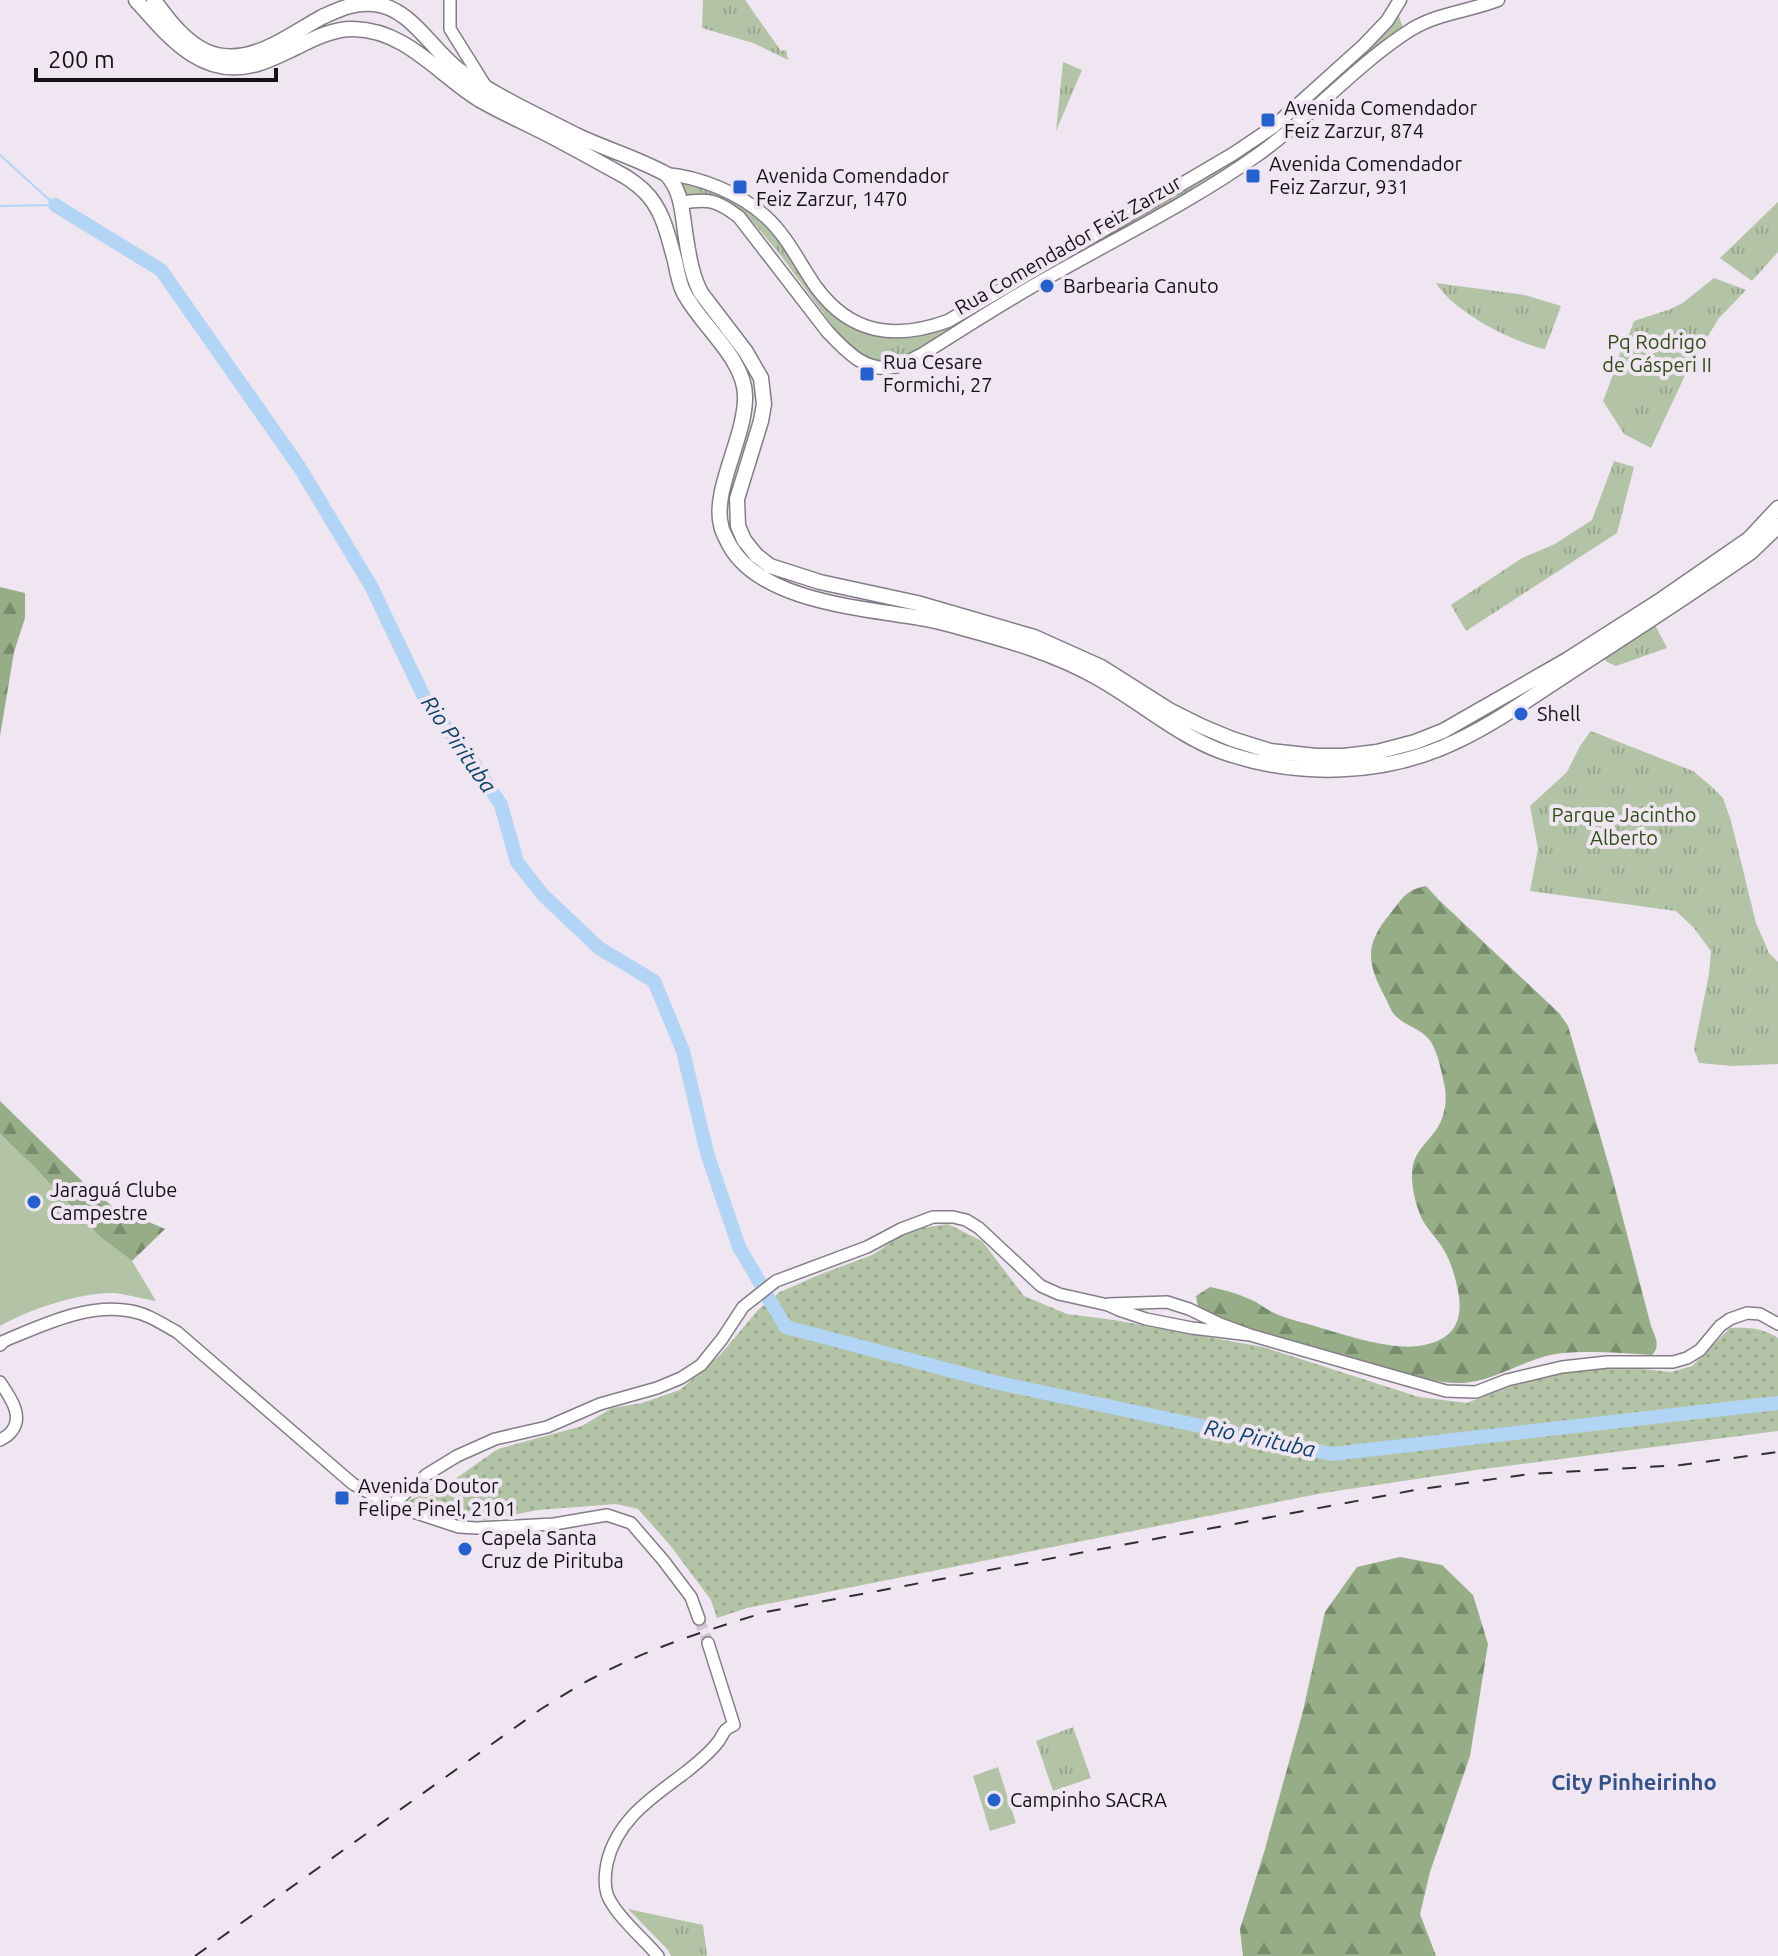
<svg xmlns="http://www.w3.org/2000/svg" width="1778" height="1956" font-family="Ubuntu,sans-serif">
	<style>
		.grass { fill: url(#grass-dots) }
		.forest { fill: url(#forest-firs) }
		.park { fill: url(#park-tufts) }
		.pitch { fill: #b2c3a6 }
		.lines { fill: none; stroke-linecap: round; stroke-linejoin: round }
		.stream { stroke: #b2d4f5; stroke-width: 2 }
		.river { stroke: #b2d4f5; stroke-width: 14 }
		.tertiary-tunnel { stroke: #cec6d1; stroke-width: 11; stroke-dasharray: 11 5.5; stroke-linecap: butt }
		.tertiary-casing { stroke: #847c86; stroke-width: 14 }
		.secondary-casing { stroke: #847c86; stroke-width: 15 }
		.primary-casing { stroke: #847c86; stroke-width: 17 }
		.tertiary { stroke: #fff; stroke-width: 11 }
		.secondary { stroke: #fff; stroke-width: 12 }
		.primary { stroke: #fff; stroke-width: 14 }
		.rail { stroke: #312d32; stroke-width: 2; stroke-dasharray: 14 14; stroke-linecap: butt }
		.poi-dot { fill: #2560cd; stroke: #efe6f2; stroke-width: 3 }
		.labels { text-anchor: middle; stroke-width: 8; stroke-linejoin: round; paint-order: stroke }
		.poi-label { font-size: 20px; fill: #151216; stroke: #efe6f2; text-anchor: start }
		.street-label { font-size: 20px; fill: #151216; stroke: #efe6f2 }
		.park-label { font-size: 20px; fill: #314e18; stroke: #efe6f2 }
		.water-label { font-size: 22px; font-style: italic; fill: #0d416b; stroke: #efe6f2 }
		.neighbourhood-label { font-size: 22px; font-weight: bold; fill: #33528b; stroke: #efe6f2 }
	</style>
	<defs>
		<pattern id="grass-dots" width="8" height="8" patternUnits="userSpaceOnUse" patternTransform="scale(2)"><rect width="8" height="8" fill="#b2c3a6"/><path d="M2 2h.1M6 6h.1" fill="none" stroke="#98a68e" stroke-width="1.8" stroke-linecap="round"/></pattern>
		<pattern id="forest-firs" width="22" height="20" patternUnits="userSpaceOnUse" patternTransform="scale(2)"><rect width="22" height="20" fill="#96ad87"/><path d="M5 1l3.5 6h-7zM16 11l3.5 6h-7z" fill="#798b6d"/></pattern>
		<pattern id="park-tufts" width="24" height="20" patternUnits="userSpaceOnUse" patternTransform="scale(2)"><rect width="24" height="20" fill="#b2c3a6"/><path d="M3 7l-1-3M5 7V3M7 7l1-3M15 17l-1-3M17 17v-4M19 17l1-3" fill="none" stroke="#98a68e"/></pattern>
	</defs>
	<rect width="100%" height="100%" fill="#efe6f2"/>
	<path class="grass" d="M948,1224L982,1241L1024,1296L1067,1314L1114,1320L1263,1347L1419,1397L1467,1403L1501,1389L1547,1376L1586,1368H1632L1671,1372L1692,1366L1730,1328C1748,1327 1763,1328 1778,1338V1431L1483,1469L1323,1493L747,1608L717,1618L711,1600L670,1545L638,1509L616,1504L538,1510L485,1520L452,1514L408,1501L455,1479L498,1449L582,1426L612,1408L642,1403L680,1390L720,1355L758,1310L780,1292L821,1274L872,1255L910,1230Z"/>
	<path class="forest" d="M0,587L25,593V618L14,652L0,736Z
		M1426,886L1439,900L1559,1013L1568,1026L1611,1173L1651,1326C1655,1336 1661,1346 1652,1355C1623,1353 1583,1350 1555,1354C1521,1360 1489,1385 1456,1383C1426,1382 1395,1371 1367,1363C1314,1348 1261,1332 1209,1315L1198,1307L1196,1296L1210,1287C1226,1290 1242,1295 1256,1302C1261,1305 1266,1309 1272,1312C1286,1319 1302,1322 1318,1327C1345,1335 1390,1350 1418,1346C1455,1341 1465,1320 1457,1286C1454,1273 1450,1259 1442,1247C1436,1237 1426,1228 1421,1217C1416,1205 1412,1190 1412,1176C1412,1155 1422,1148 1433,1134C1445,1120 1448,1100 1444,1083C1441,1070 1438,1053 1431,1042C1422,1028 1403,1026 1393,1013C1390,1009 1388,1002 1385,997C1367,963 1364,945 1390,914C1403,898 1405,890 1426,886Z
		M0,1101L81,1180L112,1206L165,1229L132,1261L101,1238L34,1167L0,1134Z
		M1400,1557L1442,1565L1473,1595L1488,1644L1470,1756L1430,1872L1420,1914L1436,1956H1243L1240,1929L1265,1849L1303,1711L1325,1612L1357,1567Z"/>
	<path class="park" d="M703,0H745L781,51L786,50L788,60L753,43L702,28Z
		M1398,13L1403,28L1290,125L1221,174L1073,259L985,311L982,306L1221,168Z
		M1063,62L1082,70L1056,131Z
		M673,178L731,199L770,225L824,302L882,335L906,338L947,325L951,333L891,364L870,361L853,350L840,336L779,253L757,227L738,208L723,199L712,197L684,199Z
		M1778,202V252L1752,281L1720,258Z
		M1714,278L1746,290L1719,318L1688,369L1651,448L1624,434L1603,401L1634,321L1671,309L1684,302Z
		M1436,283L1525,295L1561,306L1545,349C1512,342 1454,312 1436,283Z
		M1614,461L1634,467L1617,533L1466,631L1451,605L1522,558L1555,544L1592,520Z
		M1652,619L1667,648L1616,666L1607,662L1603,657Z
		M1591,731L1693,771L1711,786L1723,798L1731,821L1756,923L1769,953L1778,962V1064L1733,1066L1699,1063L1694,1049L1709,974L1711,951L1693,927L1676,911L1530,891L1538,849L1530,806L1567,772L1580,746Z
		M1073,1727L1091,1778L1053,1791L1036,1741Z
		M628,1909L703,1925L707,1956H671L668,1950Z"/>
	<path class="pitch" d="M1626,334L1666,347L1647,406L1607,393Z
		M0,1134L34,1167L101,1238L132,1261L156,1301C142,1299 127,1294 113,1293C78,1293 30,1309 0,1326Z
		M998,1767L1016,1823L990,1831L973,1776Z"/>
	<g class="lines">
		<path class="stream" d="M0,155L55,205
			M0,206L54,205"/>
		<path class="river" d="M55,205L161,270L300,468L371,586L427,703L469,756L501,805L517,862L543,895L599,948L654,981L683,1051L707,1153L739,1247L760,1283
			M767,1296L786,1327L994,1382L1332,1454L1778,1403"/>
		<path class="tertiary-tunnel" d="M699,1619L708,1643"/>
		<defs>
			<path id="tertiary" d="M450,0V29L485,85
				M1109,1304L1167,1302L1189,1309L1220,1324L1250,1335L1446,1391L1476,1392L1507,1380L1562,1367L1607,1362H1673L1687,1358L1700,1350L1720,1326L1730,1319L1747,1313L1760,1314L1778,1324
				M0,1345L4,1341C43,1325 87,1303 131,1311C148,1314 162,1324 177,1332L353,1484L392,1505L459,1527L477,1528L554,1524L607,1515L631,1523L663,1560L691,1597L699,1619
				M0,1382C9,1396 25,1416 11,1432C8,1436 4,1438 0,1440
				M392,1505L426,1475L457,1456L495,1439L547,1427L600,1404L657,1388L681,1378L701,1365L722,1339L743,1307L776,1281L867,1247L901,1229L933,1217H953L966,1220L979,1228L1041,1286L1059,1294L1108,1305L1119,1310L1146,1319L1192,1328L1250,1335
				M658,1956C644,1939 614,1914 607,1894C604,1884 605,1873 607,1863C617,1819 653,1797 686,1772C697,1763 709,1754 718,1742C724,1734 723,1729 734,1725L708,1643"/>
			<path id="secondary" d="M666,174C700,177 740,193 766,217C787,236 800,264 816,287C851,335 896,340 948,321L1233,154L1273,127L1364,45L1387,21L1400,0
				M681,203C708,198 717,200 739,217L827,331C846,351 867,375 898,366C906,364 914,358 921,355C966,327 1010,298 1056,273C1123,235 1194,200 1256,156C1311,118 1356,64 1412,29C1439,13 1470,11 1498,0"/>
			<path id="primary" d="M136,0C168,36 202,80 257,64C271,60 284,53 297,47C314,38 335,28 354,29C406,30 439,75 480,100C501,112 523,122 545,133C572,147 599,162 626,177C632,181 639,186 644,191C663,209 668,236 675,261C677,271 679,282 683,291C699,324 745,358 745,396C746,436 712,490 721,525C722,532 727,540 730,546C762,602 864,608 920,618C936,620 951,625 966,629C1010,641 1056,654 1096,677C1138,700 1178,736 1223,752C1298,778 1385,776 1457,741C1499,721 1537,693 1576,668C1635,630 1693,592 1751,552L1778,526
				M154,0C187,47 217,74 275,44C291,36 306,26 322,17C340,9 354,2 374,4C410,7 432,50 459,70C495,96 537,115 576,135C605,149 637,158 666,174C683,192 682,215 686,238C689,257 692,276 701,293L746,352L761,378L764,404L761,421L737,499L738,526L744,540L756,555L770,566L820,582L917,603L1034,637L1101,667L1169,710L1201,726L1232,739L1270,751L1316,756H1344L1377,752L1415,742L1443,731L1567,660L1658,602L1749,539L1778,508"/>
		</defs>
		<use href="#tertiary" class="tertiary-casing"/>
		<use href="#secondary" class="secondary-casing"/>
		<use href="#primary" class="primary-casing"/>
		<use href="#tertiary" class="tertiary"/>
		<use href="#secondary" class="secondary"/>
		<use href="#primary" class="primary"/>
		<path class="rail" d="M195,1956L541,1709C559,1698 577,1686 595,1677C649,1648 708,1630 766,1612L1415,1490L1530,1474L1681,1465L1778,1452"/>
	</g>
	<g class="poi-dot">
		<rect x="1260" y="112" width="16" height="16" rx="4"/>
		<rect x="1245" y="168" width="16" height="16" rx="4"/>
		<rect x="732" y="179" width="16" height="16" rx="4"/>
		<circle cx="1047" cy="286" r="8"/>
		<rect x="859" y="366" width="16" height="16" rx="4"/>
		<circle cx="1521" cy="714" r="8"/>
		<circle cx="34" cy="1202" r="8"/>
		<rect x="334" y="1490" width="16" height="16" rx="4"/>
		<circle cx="465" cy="1549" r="8"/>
		<circle cx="994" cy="1800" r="8"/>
	</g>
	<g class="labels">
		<g class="poi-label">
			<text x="1284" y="115">Avenida Comendador<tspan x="1284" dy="23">Feiz Zarzur, 874</tspan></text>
			<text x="1269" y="171">Avenida Comendador<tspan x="1269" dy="23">Feiz Zarzur, 931</tspan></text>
			<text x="756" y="183">Avenida Comendador<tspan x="756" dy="23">Feiz Zarzur, 1470</tspan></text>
			<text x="1063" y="293">Barbearia Canuto</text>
			<text x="883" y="369">Rua Cesare<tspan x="883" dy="23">Formichi, 27</tspan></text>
			<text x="1537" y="721">Shell</text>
			<text x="50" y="1197">Jaraguá Clube<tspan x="50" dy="23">Campestre</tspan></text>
			<text x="358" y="1493">Avenida Doutor<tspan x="358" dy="23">Felipe Pinel, 2101</tspan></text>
			<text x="481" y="1545">Capela Santa<tspan x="481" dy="23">Cruz de Pirituba</tspan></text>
			<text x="1010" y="1807">Campinho SACRA</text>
		</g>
		<g class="street-label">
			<text transform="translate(1068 245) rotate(-30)" y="7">Rua Comendador Feiz Zarzur</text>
		</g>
		<g class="park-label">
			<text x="1657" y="349">Pq Rodrigo<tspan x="1657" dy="23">de Gásperi II</tspan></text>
			<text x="1624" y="822">Parque Jacintho<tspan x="1624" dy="23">Alberto</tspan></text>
		</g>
		<g class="water-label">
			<text transform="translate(459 744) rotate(55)" y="8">Rio Pirituba</text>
			<text transform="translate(1260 1438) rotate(12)" y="8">Rio Pirituba</text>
		</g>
		<g class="neighbourhood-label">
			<text x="1634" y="1790">City Pinheirinho</text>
		</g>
	</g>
	<path d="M36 68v12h240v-12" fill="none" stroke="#151216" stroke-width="4"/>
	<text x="48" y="68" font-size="24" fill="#151216" stroke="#efe6f2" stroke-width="6" paint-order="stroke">200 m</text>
</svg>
